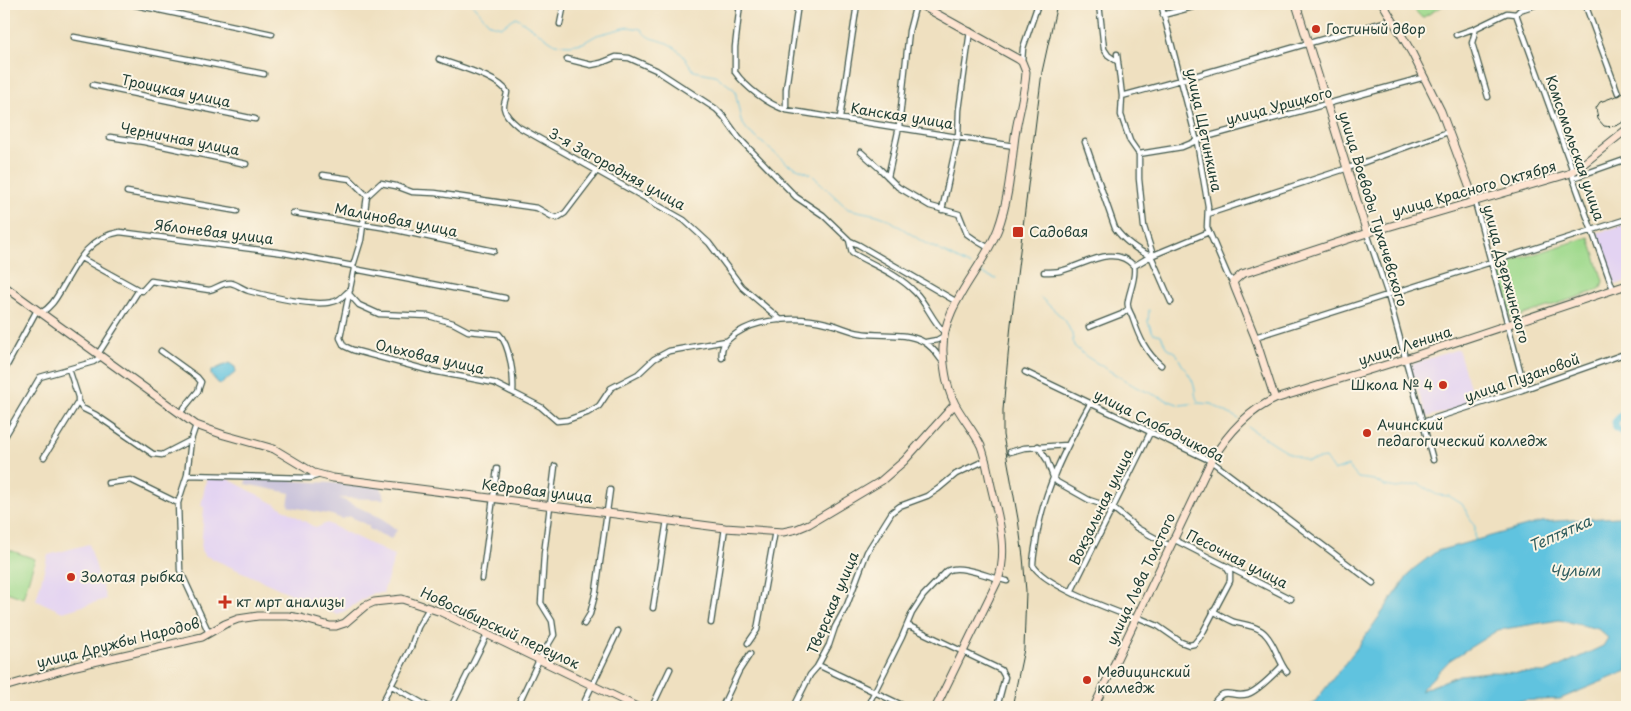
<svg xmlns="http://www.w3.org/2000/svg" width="1631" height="711" font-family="'Playpen Sans',sans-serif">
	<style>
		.built { fill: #e3d3f2 }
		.industrial { fill: #c6c0da }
		.green { fill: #9ed98c; stroke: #5e8b60 }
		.water { fill: #61c3df; stroke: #40808a; fill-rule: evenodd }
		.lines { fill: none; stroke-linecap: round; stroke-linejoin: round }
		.stream { stroke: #61c3df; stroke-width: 1 }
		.river { stroke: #61c3df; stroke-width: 7 }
		.street-casing { stroke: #3e5549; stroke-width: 7 }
		.secondary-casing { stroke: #3e5549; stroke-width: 9 }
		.street { stroke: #fff; stroke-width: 4.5 }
		.secondary { stroke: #fde4d1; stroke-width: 7 }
		.tram { stroke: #1f3d34; stroke-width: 1 }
		.rail { stroke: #1f3d34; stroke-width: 1 }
		.poi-dot { fill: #c8321e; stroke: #fcf5e5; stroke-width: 2 }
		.labels { text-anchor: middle; stroke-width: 4; stroke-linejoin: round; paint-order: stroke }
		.poi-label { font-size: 14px; fill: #1f3d34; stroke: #fcf5e5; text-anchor: start }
		.street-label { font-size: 14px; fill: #1f3d34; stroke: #fcf5e5 }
		.water-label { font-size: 15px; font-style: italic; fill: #305e5f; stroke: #fcf5e5 }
	</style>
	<rect width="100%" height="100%" fill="#fcf5e5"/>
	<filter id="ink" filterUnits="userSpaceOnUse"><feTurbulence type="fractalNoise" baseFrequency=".02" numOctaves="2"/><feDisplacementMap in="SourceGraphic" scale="10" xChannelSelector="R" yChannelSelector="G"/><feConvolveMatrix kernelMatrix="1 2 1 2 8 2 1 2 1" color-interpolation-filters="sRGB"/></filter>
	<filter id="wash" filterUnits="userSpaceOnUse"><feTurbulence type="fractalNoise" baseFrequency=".0096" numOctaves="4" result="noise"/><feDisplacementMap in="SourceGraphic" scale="20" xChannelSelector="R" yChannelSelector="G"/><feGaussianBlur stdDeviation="1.12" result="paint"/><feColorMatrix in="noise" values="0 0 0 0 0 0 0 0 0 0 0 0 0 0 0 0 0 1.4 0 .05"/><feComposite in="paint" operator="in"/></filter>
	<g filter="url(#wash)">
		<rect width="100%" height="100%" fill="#efe0c0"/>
		<path class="built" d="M1627,224V281L1615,285L1597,233Z
			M1458,349L1475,403L1427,417L1409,365Z
			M207,476L228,479L275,504L316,528L327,523L395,556L383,593H373L338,615L204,555L201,550L204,507L201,506Z
			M89,544L106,599L63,612L36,600L48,555Z"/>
		<path class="industrial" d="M247,478L381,486L384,499L339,498L381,518L397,530L391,539L369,529V526L349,516L342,519L332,515L288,506L290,493L245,484Z"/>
		<path class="green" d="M1409,4H1446L1422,18Z
			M1589,237L1603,281L1601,288L1596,291L1511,319L1496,266Z
			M4,548L35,559L23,598L4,591Z"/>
		<path class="water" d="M229,363L235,367L236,372L221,384L218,383L211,375V371Z
			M1618,517H1627V671L1560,699L1454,704L1449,707H1305L1313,704L1357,648L1412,570L1437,551L1541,522ZM1559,620L1598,629L1608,638L1603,646L1545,673L1489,672L1459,675L1420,691L1450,660L1498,630Z"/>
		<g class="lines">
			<path class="stream" d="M472,4L490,24L501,27L516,17L555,44L570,45L583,43L597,35L628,27L641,29C648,41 656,38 667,43C680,49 687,61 694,71L715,75L735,90L741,121L748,131L788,164L811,174L848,209L877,215L888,219L923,242L971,266
				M981,273L996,279
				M1040,297L1065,320L1072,334L1074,346L1087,357L1136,387L1164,399L1180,405L1199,403L1211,404L1239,419
				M1149,310L1148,322L1153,333L1161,335L1166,347L1177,354C1181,367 1192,375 1194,386C1196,392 1194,396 1198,401
				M1248,427L1287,452L1307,461L1325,458L1334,471L1348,466L1358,478L1374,480L1385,486L1397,488L1419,484L1437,495L1449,496L1462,504L1475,527V542"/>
			<path class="river" d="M1627,414H1623L1615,422L1616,428L1627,436"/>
		</g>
	</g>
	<g filter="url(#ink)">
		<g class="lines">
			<defs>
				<path id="street" d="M131,4L272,34
					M740,4L735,47V72C746,88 768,104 786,110L1014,146
					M1099,4L1104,49L1108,55L1118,62
					M1161,4L1197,142L1208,206L1207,227L1228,276L1233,282
					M1585,4L1618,93
					M1516,14L1573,171V178L1613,289
					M1163,15L1204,4
					M560,24L564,4
					M1476,28L1472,43L1488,97
					M1456,35L1476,28L1507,13L1516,14L1520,10L1538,4
					M74,37L264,74
					M1117,54L1122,96L1121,115L1130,141L1139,154V179L1144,227L1152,252L1151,256L1171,302
					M439,59C456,66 499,77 507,92C507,97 503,103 504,108C505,115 514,123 519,127L684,220L709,243L742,287L781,320
					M567,59L591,65L601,63L616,57L629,58L656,70L716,109L724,117L739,138L796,197L823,215L849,240L852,253C873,265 898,274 915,292C927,304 932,321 945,333
					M1022,62L1023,48L1038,4
					M93,85L255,119
					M1122,96C1213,72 1302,44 1392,20
					M786,110V89L798,4
					M840,118L857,4
					M110,137L144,142L246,164
					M1085,142L1115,228C1122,239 1139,252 1151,256
					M861,152L879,168L898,187L930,206L959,214L967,234L977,241L989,248
					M1139,154L1182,147L1206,137L1425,77
					M323,175L350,179L367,196L381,183L396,186L412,192L435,193L537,208L551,216L557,218L565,213L597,171
					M888,177L899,127L909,31L916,4
					M1573,178L1627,159
					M127,192L237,211
					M367,196L361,240L353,266L354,269L340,338L344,346L353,350L427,370L494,383L541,407L557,421L567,420L587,413L599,406L611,388L638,374L654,359L669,351L726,341
					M1475,202L1525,389
					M942,210L958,137L959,110L970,31
					M293,213L387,228L494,251
					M1208,214L1348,168L1448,132
					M1367,233L1388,295L1433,460
					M850,241L859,245L957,302
					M81,258L139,290
					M1134,266C1136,279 1130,289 1128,301C1126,309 1131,312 1133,319C1139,337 1146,353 1161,365
					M1134,266L1151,256L1209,232
					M354,269L505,298
					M1044,272C1049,272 1055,272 1060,271C1083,266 1114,243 1134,266
					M350,295L359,305L379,314L429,316L453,323L468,331L499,334C510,345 514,377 513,392
					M41,313C51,307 55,300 61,290C76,264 88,237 120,232L284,253L353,266
					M1089,327L1122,314L1128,309
					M1255,337L1627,219
					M926,342L937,340L944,336
					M161,351L197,377L201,382L198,391L180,413
					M98,354L137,293L139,290L142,291L151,281L209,290C217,289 222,282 231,283C237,284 242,289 249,291C268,296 321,309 338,300C342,298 346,293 350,290
					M722,358C720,345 727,340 737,333C760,318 799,316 826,323C838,325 848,331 860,333C881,337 904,331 924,342C932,346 937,354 942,361
					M69,369L78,397V402L82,408L96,415L153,454L162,455L191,440
					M4,371L37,310
					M1025,372L1211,461L1373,583
					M1090,404C1066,447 1042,492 1036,542C1035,549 1033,557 1033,565C1044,586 1113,610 1136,619
					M1423,422L1522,390L1627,353
					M196,425L191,440L187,475L178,503L180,570L209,633
					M4,438L40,377L93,362L101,357
					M1038,446L1047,460L1053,477L1057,482L1089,500L1113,508L1137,528L1170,546
					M1010,452L1024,448L1067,445
					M44,457L78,402
					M187,475L310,478L320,475
					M108,483L131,480L178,503
					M1173,539L1291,599
					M482,579L497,469
					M1071,592L1150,433
					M653,608L667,520
					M1213,611C1220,615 1227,619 1234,622C1245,625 1259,626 1266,635C1276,646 1278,661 1287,672
					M1137,617L1158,626L1181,642L1189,645L1194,644L1202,634L1230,581V573L1226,567
					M711,623L725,528
					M584,624L590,614L596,591L610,490
					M907,625L1001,670L1005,677L997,707
					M748,643L757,630L775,531
					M818,665L906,707
					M392,686L429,707
					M380,707L411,647L418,627L429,608
					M451,707L487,635
					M517,707L539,660L554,635L552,621L541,603L544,554L555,466
					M582,707L618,631
					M652,707L670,669
					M722,707L739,671L750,654
					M794,707L810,675L817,667L829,645L835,627L847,605L867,552L892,512L900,506L927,496L938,489L956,474L986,460
					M867,707L902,637L912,613L923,596L947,571C960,563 993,579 1007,581
					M1211,707C1226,683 1228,699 1248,694C1259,690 1274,674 1282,666"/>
				<path id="secondary" d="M919,4L1018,59L1022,62L1026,72C1025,94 1018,115 1015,136C1011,167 1009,199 998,229C982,271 941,306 943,352C944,369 947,389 955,404C963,419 974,431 981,446C986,459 988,473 991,486C998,517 1009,549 998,580L936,707
					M1296,4L1367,233
					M1383,4L1412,53L1441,111L1475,202
					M4,286L196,425L224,435L274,449L314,473L333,478L725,528L783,532L797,529L809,524L881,481L904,461L955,404
					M1275,399L1255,337L1235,288L1233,282L1242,274L1367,233L1568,174L1577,169L1627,129
					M4,687L76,666L202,637L225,624L238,619L258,616H288L301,618L330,626H336L345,623L365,606L374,602L402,599L441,612L637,707
					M1094,707L1211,461C1227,435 1247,411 1275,399L1405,359L1627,285"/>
			</defs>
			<use href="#street" class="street-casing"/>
			<use href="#secondary" class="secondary-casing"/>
			<use href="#street" class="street"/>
			<use href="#secondary" class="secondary"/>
			<path class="tram" d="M1627,92L1600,102L1596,108L1598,119L1604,126C1614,128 1621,125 1627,118"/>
			<path class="rail" d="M1012,707L1024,649L1026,591L1023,557L1018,519L1003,435V410L1011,324L1042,72L1057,4"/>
		</g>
	</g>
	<g class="poi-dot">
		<circle cx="1316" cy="29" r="5"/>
		<rect x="1012" y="226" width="12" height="12" rx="2.5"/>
		<circle cx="1443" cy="385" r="5"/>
		<circle cx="1367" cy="433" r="5"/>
		<circle cx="71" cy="577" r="5"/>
		<path d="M222.5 594.5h5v5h5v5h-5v5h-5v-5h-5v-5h5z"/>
		<circle cx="1087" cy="680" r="5"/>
	</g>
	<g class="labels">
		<g class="poi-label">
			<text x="1326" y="34">Гостиный двор</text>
			<text x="1029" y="237">Садовая</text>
			<text x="1433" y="390" text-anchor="end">Школа № 4</text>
			<text x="1377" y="430">Ачинский<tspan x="1377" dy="16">педагогический колледж</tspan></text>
			<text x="81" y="582">Золотая рыбка</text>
			<text x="236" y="607">кт мрт анализы</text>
			<text x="1097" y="677">Медицинский<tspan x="1097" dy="16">колледж</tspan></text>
		</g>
		<g class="street-label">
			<text transform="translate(176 91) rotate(12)" y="5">Троицкая улица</text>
			<text transform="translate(1279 106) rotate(-15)" y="5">улица Урицкого</text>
			<text transform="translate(902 116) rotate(9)" y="5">Канская улица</text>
			<text transform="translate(1204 130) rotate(78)" y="5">улица Щетинкина</text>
			<text transform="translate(180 139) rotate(11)" y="5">Черничная улица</text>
			<text transform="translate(1575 148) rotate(71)" y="5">Комсомольская улица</text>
			<text transform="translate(617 169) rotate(29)" y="5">3-я Загородняя улица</text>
			<text transform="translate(1474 189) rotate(-16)" y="5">улица Красного Октября</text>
			<text transform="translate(1373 209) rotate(73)" y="5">улица Воеводы Тухачевского</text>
			<text transform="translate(396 220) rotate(11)" y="5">Малиновая улица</text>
			<text transform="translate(214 232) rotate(7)" y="5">Яблоневая улица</text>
			<text transform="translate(1506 274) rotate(75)" y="5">улица Дзержинского</text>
			<text transform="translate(1405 346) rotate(-18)" y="5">улица Ленина</text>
			<text transform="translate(430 357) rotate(13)" y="5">Ольховая улица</text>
			<text transform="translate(1522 378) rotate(-19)" y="5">улица Пузановой</text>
			<text transform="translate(1159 426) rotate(27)" y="5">улица Слободчикова</text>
			<text transform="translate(537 491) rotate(7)" y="5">Кедровая улица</text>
			<text transform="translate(1101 507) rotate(-64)" y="5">Вокзальная улица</text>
			<text transform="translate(1237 559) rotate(27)" y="5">Песочная улица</text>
			<text transform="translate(1141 579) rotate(-65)" y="5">улица Льва Толстого</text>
			<text transform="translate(833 603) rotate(-67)" y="5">Тверская улица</text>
			<text transform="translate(500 628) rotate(25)" y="5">Новосибирский переулок</text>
			<text transform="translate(118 643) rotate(-14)" y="5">улица Дружбы Народов</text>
		</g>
		<g class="water-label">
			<text transform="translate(1560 534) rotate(-24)" y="5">Тептятка</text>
			<text x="1575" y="576">Чулым</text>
		</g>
	</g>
	<rect width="1631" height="711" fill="none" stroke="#fcf5e5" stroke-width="20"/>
</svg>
